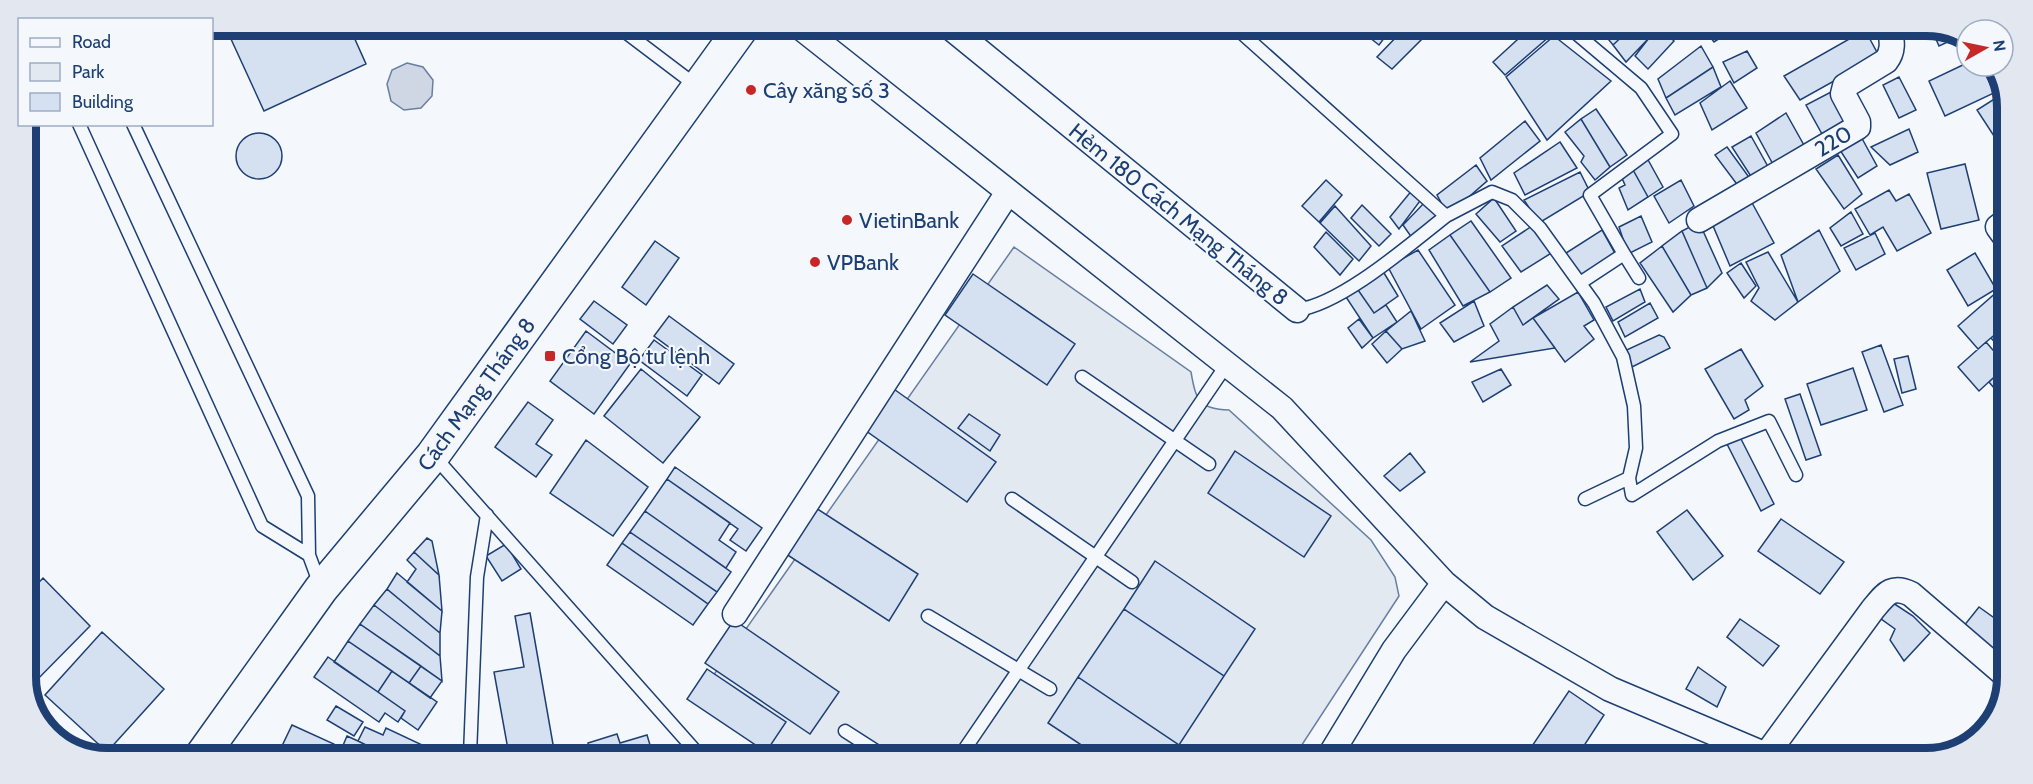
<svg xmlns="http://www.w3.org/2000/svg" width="2033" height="784" font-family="Cabin,sans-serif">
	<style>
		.green { fill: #e3e9f0; stroke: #687fa3; stroke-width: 1.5 }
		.water { fill: #cfd7e4; stroke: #687fa3; stroke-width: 1.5 }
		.building { fill: #d5e0f0; stroke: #1d3f73; stroke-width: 1.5 }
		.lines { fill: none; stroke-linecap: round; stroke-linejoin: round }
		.service-casing { stroke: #1d3f73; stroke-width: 15 }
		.minor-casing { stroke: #1d3f73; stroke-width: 27 }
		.trunk-casing { stroke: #1d3f73; stroke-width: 36 }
		.service { stroke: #f4f7fb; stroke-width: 12 }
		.minor { stroke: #f4f7fb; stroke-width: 24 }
		.trunk { stroke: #f4f7fb; stroke-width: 33 }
		.poi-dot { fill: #c62828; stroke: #f4f7fb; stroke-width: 2 }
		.labels { text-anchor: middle; stroke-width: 4.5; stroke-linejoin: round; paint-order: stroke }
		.poi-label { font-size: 22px; fill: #1d3f73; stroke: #f4f7fb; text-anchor: start }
		.street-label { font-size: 22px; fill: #1d3f73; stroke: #f4f7fb }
		.rim { fill: none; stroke: #1d3f73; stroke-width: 8 }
	</style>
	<rect width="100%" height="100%" fill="#f4f7fb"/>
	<path class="green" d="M1014,247L1191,372C1196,401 1199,409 1229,410L1371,540L1395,577L1399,596L1294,757L775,756L701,693Z"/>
	<path class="water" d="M407,63L423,67L433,80L432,96L421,108L404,110L391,101L387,84L392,70Z"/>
	<path class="building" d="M225,26H349L366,64L264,111Z
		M1359,29H1391L1379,45Z
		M1404,29H1419L1423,38L1392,69L1377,57Z
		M1529,29H1543L1550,36L1505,75L1493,62Z
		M1600,29H1630L1613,45Z
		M1630,29H1641L1648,39L1626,62L1613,45Z
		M1656,29H1663L1674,41L1648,69L1635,56Z
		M1704,29H1734L1714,42Z
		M1865,30L1879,56L1800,100L1784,76Z
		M1932,30H1952L1961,36L1939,46Z
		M1554,36L1611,81L1547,140L1506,77Z
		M1701,46L1713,67L1666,98L1658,79Z
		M1747,51L1757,68L1734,83L1723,62Z
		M1967,63V66H1982L1994,93L1945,116L1929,81Z
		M1713,67L1721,87L1675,115L1666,98Z
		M1899,77L1916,110L1899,118L1883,85Z
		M1730,81L1747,108L1712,130L1700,103Z
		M1831,92L1851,130L1827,143L1806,105Z
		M1999,96L2007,109V156L1977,110Z
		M1596,109L1627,155L1610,167L1581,119Z
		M1786,113L1805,147L1775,168L1756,133Z
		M1581,119L1610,167L1595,180L1581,162L1584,156L1565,132Z
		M1525,121L1540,141L1491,180L1480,158Z
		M1909,129L1918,152L1890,165L1871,147Z
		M236 156a23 23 0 1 1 46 0a23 23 0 1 1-46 0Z
		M1859,133L1877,166L1858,178L1838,147Z
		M1751,136L1771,172L1754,181L1732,147Z
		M1560,142L1577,168L1525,195L1514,173Z
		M1727,147L1751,180L1739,187L1715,155Z
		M1838,155L1862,194L1844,209L1816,169Z
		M1647,158L1663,187L1648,197L1632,168Z
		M1965,164L1979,220L1941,229L1927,173Z
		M1476,165L1487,181L1448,215L1437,195Z
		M1632,168L1648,197L1628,210L1619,188L1625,185L1621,176Z
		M1580,172L1590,192L1539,223L1524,200Z
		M1326,180L1342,195L1319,222L1302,206Z
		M1681,180L1694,206L1669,223L1654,196Z
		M1413,189L1423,197L1399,229L1390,217Z
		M1889,190L1896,201L1909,194L1931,233L1897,251L1883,227L1870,235L1855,209Z
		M1494,198L1516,231L1500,242L1476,214Z
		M1751,201L1774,243L1730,266L1711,221Z
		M1425,202L1438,216L1412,238L1403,225Z
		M1362,205L1391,234L1379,246L1351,218Z
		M1335,206L1371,246L1359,261L1320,223Z
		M1851,212L1863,234L1841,246L1830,228Z
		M1641,216L1652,242L1628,254L1619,227Z
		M1471,221L1511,278L1490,292L1450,235Z
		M1699,222L1722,273L1707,288L1682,231Z
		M1535,224L1553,252L1521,272L1502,246Z
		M1602,230L1617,257L1579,276L1566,253Z
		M1819,230L1840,271L1798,302L1781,255Z
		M1682,231L1707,288L1691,295L1662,246Z
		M1326,232L1353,259L1340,275L1314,247Z
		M1875,233L1885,254L1856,270L1844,248Z
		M1450,235L1490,292L1463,306L1429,250Z
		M655,241L679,258L646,305L622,287Z
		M1662,246L1691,295L1673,312L1640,263Z
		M1418,250L1455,305L1421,329L1388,267Z
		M1768,252L1798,302L1775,320L1751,301L1759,288L1746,262Z
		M1975,253L1996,289L1968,306L1947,270Z
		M1741,263L1756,286L1744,298L1727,273Z
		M1381,268L1398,296L1374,313L1356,287Z
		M973,274L1075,344L1047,385L945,315Z
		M2006,284V325L1978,349L1958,326Z
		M1547,285L1559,299L1523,325L1513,307Z
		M1356,287L1374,313L1386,305L1397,322L1373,338L1344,294Z
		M1640,289L1645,302L1613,321L1606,307Z
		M1578,292L1594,320L1584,326L1594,339L1565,362L1533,318Z
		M594,301L627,325L613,344L580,319Z
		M1474,301L1484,326L1454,342L1440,323Z
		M1650,303L1658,318L1625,337L1618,322Z
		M1513,307L1523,325L1533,318L1555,348L1470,362L1499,341L1490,324Z
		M1411,311L1425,341L1402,349L1386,331Z
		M669,316L734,364L719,384L654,336Z
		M1359,319L1373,338L1362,348L1348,328Z
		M2006,325V354L1991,338Z
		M586,331L630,364L594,414L550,381Z
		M1386,331L1402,349L1387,363L1372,344Z
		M1659,335L1664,337L1670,348L1630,368L1620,353Z
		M654,340L702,375L687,396L639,360Z
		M1986,342L2005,364V367L1979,391L1958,367Z
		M1881,345L1903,405L1884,412L1862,352Z
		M1741,349L1763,386L1745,400L1749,410L1734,419L1705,369Z
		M1908,356L1916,389L1902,393L1894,359Z
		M2005,367V401L1989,382Z
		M1853,368L1867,410L1821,425L1807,384Z
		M641,369L700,417L663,463L604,416Z
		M1501,369L1511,385L1483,402L1472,382Z
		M891,387L996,462L967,502L862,428Z
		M1800,394L1821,455L1806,460L1785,399Z
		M528,402L553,420L536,444L552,455L536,477L495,447Z
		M969,414L1000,435L990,451L958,428Z
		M1740,437L1774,504L1761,511L1727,444Z
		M586,440L648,487L613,536L550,493Z
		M1235,451L1331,516L1304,557L1208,493Z
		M1410,453L1425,472L1400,491L1384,476Z
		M675,467L762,528L746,551L730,540L738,529L667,479Z
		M667,479L730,523L719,540L736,552L726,568L645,511Z
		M816,508L918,574L889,621L786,554Z
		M1687,510L1723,556L1693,580L1657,532Z
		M645,511L731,572L717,592L630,532Z
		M1781,519L1844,562L1820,594L1758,551Z
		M630,532L717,592L708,604L622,543Z
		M427,538L432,541L439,575L414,552Z
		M622,543L708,604L693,625L607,565Z
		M506,544L521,569L502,581L486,556Z
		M414,552L439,575L442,611L407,582L416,569L407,560Z
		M1155,561L1255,629L1224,676L1124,609Z
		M397,573L442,611L440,633L387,589Z
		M43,578L90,626L31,686L26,680V596Z
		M387,589L440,633V656L374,605Z
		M1890,601L1913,616L1930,633L1904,661L1890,640L1895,629L1877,616Z
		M374,605L440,656L442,681L360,624Z
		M1979,607L2004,625L2003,665L1959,632Z
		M1124,609L1224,676L1179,745L1078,677Z
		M530,613L554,750L526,755H509L494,672L524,667L515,616Z
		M1740,619L1779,646L1763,666L1727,637Z
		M734,620L839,692L810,734L705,663Z
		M360,624L421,666L409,683L348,641Z
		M102,632L164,689L107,752L45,695Z
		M348,641L392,671L378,692L334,662Z
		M328,657L405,711L398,722L385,713L379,722L314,677Z
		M421,666L442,681L430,698L409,683Z
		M1698,667L1726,687L1717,707L1686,689Z
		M707,669L786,722L766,752L687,699Z
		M392,671L437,702L418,730L401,718L405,711L378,692Z
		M1078,677L1179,745L1171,757L1098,756L1048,723Z
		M1569,691L1604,715L1576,758H1524Z
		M336,706L363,722L354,736L327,720Z
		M292,725L334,744L329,755H301L282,746Z
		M365,727L383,735L386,728L435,751L433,755H386L358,741Z
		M617,734L620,743L647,735L653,755H585L591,754L588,743Z
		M347,736L358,741L386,755H339Z"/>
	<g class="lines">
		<defs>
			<path id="service" d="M626,27L628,34L698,87
				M1236,28L1446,216L1492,192L1512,200L1540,228L1594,303L1623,357L1634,406L1636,448L1629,478L1632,495L1718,441L1769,421L1796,475
				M1571,29L1641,88L1672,134L1590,195L1624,254
				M79,124L262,526L309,555
				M133,124L308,496L309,555L320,585
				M1580,283L1624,254L1639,278
				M1297,310C1342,304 1409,245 1446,216
				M1082,377L1209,464
				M434,456L700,756
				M1012,499L1132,582
				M1585,499L1629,478
				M928,616L1050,689
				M32,700L35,697
				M845,731L884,756
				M470,755L477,577L487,515
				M960,756L1227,364"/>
			<path id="minor" d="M800,27L1282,408L1444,583L1394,650L1329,757
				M951,28L1297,310
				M1699,220L1858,127V122L1843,94L1845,86L1886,61C1894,51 1892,41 1890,30
				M2006,238L1998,227L2006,221
				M1444,583L1485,617L1610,689L1766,755L1873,609C1885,595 1891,584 1911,594L2003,673
				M735,614L1008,192"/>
			<path id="trunk" d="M203,754L321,589L433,455L742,27"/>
		</defs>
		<use href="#service" class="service-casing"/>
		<use href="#minor" class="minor-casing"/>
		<use href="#trunk" class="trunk-casing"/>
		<use href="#service" class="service"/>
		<use href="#minor" class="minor"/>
		<use href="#trunk" class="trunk"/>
	</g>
	<g class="poi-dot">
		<circle cx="751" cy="90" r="6"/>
		<circle cx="847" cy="220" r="6"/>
		<circle cx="815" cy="262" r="6"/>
		<rect x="544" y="350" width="12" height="12" rx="3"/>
	</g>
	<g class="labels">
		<g class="poi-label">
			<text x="763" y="98">Cây xăng số 3</text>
			<text x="859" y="228">VietinBank</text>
			<text x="827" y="270">VPBank</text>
			<text x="562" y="364">Cổng Bộ tư lệnh</text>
		</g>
		<g class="street-label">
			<text transform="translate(1833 141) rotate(-31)" y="8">220</text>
			<text transform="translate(1179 214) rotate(39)" y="8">Hẻm 180 Cách Mạng Tháng 8</text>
			<text transform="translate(476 394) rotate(-54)" y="8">Cách Mạng Tháng 8</text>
		</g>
	</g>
	<path d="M0 0H2033V784H0ZM107 36H1926A71 71 0 0 1 1997 107V677A71 71 0 0 1 1926 748H107A71 71 0 0 1 36 677V107A71 71 0 0 1 107 36Z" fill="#e3e8f0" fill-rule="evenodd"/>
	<path class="rim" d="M107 36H1926A71 71 0 0 1 1997 107V677A71 71 0 0 1 1926 748H107A71 71 0 0 1 36 677V107A71 71 0 0 1 107 36Z"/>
	<rect x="18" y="18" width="195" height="108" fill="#f4f7fb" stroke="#9eadc5" stroke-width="1.5"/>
	<rect x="30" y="38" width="30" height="9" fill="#f4f7fb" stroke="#9eadc5" stroke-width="1.5"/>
	<text x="72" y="48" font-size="18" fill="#1d3f73">Road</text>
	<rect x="30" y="63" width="30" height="18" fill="#e3e9f0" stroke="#9eadc5" stroke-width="1.5"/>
	<text x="72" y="78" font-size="18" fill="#1d3f73">Park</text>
	<rect x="30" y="93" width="30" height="18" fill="#d5e0f0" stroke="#9eadc5" stroke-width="1.5"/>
	<text x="72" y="108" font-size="18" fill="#1d3f73">Building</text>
	<g transform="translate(1985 48) rotate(81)"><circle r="28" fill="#f4f7fb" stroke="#9eadc5" stroke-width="1.5"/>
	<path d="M0-4.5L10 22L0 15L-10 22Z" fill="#c62828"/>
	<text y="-9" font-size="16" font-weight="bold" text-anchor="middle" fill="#1d3f73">N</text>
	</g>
</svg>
